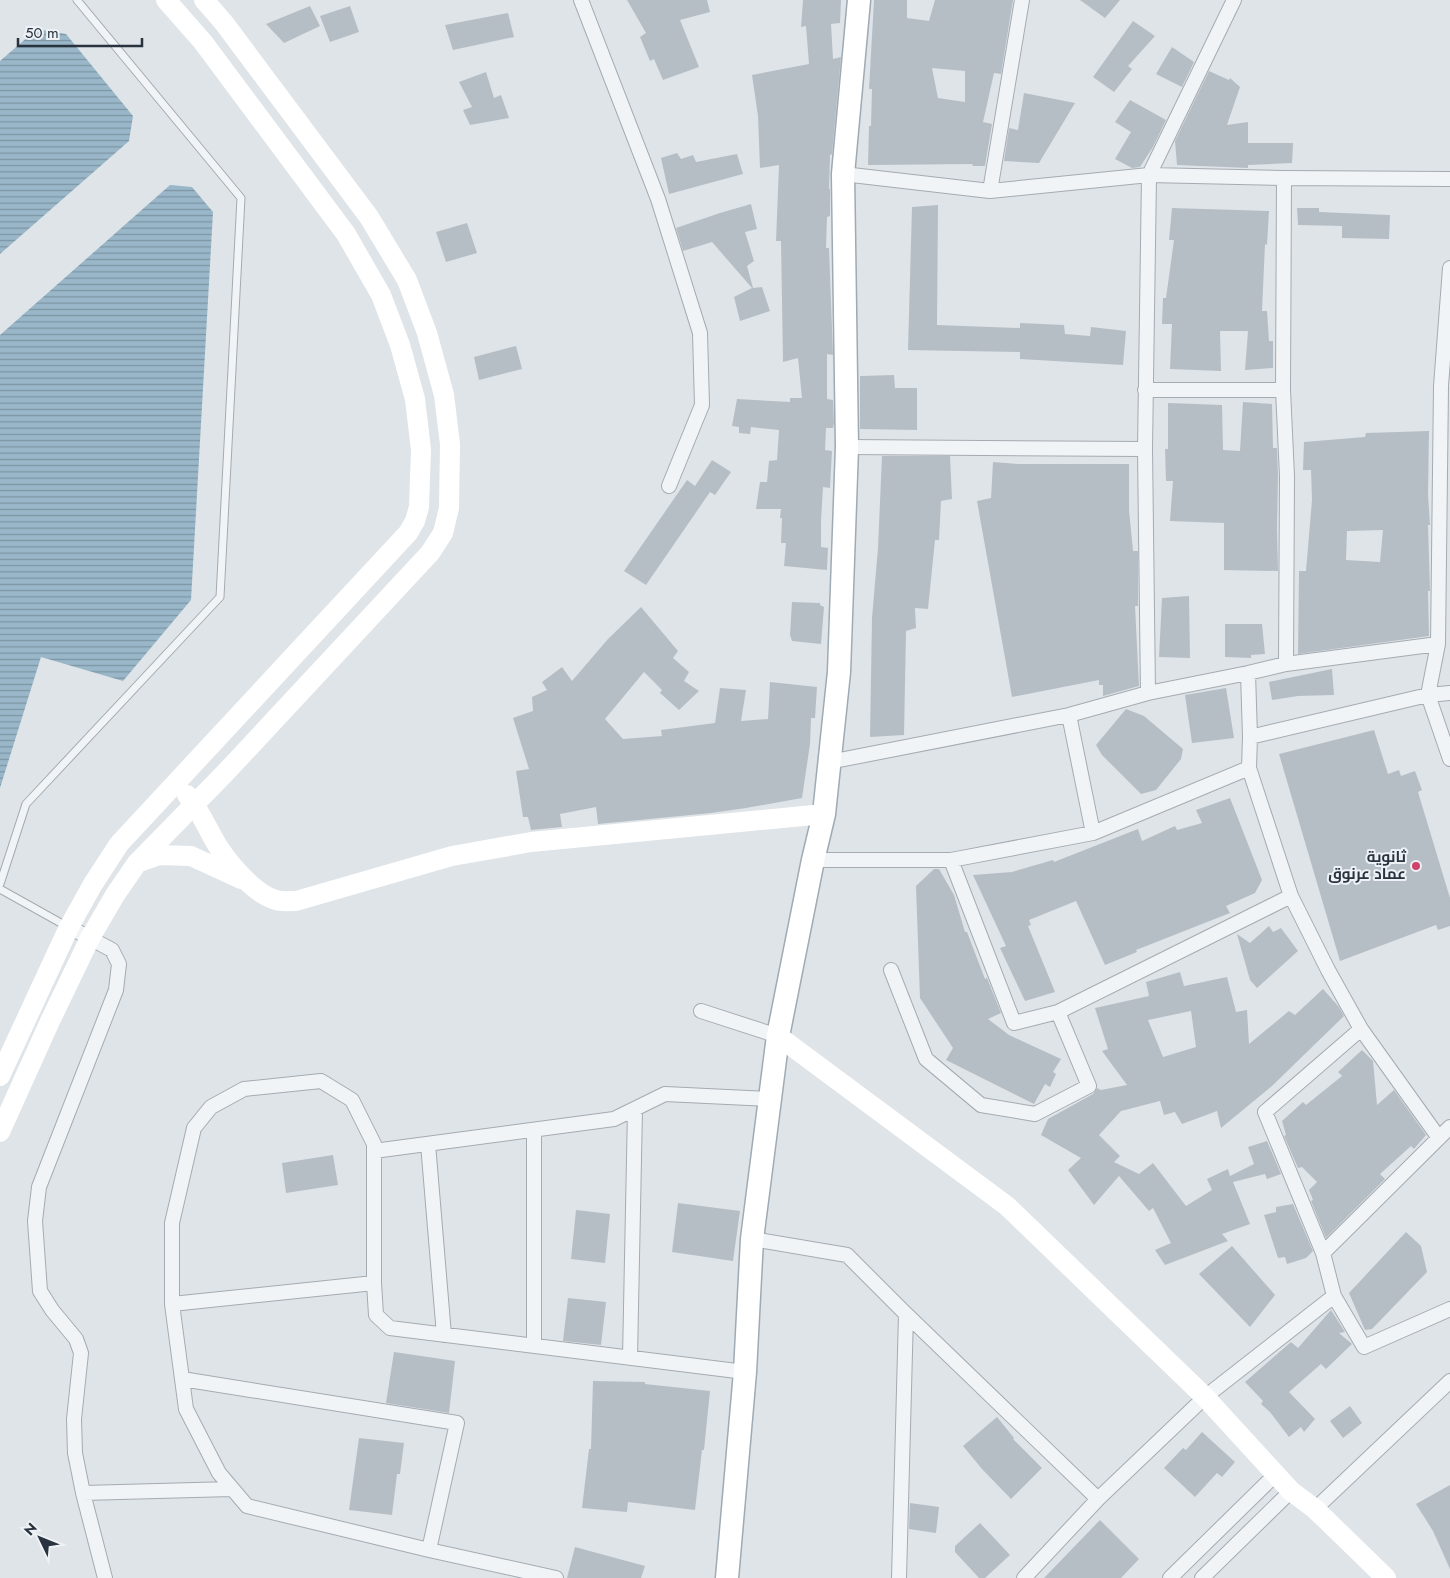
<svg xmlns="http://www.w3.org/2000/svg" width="1450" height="1578" font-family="Jost,Cairo,sans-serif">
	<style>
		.water { fill: url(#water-rules) }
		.building { fill: #b6bec5; fill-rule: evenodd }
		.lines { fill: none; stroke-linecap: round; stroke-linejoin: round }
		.lane-casing { stroke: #a4abb2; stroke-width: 9 }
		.street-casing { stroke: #a4abb2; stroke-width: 16 }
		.primary-casing { stroke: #9eaab4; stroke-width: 25 }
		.lane { stroke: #f1f4f6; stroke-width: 7 }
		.street { stroke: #f1f4f6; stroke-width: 14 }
		.secondary { stroke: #fff; stroke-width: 20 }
		.primary { stroke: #fff; stroke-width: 22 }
		.poi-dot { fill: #ce426b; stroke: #eef2f6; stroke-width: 2 }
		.labels { text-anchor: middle; stroke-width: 4; stroke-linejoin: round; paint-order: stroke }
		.poi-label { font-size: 15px; font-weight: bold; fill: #28333f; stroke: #eef2f6; text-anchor: end }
	</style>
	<defs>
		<pattern id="water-rules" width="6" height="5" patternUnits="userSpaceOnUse" patternTransform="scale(1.25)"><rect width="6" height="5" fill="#99b7c8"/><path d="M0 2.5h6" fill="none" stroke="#7d95a4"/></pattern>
	</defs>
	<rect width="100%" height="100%" fill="#dfe4e8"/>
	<path class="water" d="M37,29L66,34L133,116L129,141L0,254V61Z
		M170,185L192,187L213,212L191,600L123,681L41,657L0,788V335Z"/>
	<path class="building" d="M627,0H707L710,12L680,20L699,67L663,80L654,59L650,61L640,37L646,33Z
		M803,0H841L840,23L831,24L833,59L841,57L832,154L830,155L829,189H830V216L827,217L826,248H829L833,355L827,354V399L833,400L834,423L833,428H826L825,450L832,451L830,488L823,487L821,521V547L828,548L827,570L784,566L786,543H781L782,518H780L781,509H756L760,482H767L769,461L777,460L779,430L751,427L750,434L739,433V427L732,426L737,399L790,402V398H802L798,358L783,362L781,241H776L779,165L760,168L758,116L752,75L809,64L806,26L801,27Z
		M874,0H907V18L929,21L935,0H1013L1001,74L994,73L983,122L992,124L985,166H973L972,164L868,165L869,126H871L872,89H869ZM932,68L965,71V102L938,98Z
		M1080,0H1120L1105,18Z
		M310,6L320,26L284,43L266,24Z
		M350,6L359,32L330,42L320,16Z
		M508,13L514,37L453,50L445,25Z
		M1133,21L1155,36L1128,66L1132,69L1114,92L1093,77Z
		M1172,47L1194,62L1182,87L1156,74Z
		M1209,71L1229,80L1230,78L1240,87L1227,125L1248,122V143H1293L1292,163L1248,165V168L1177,165L1175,141Z
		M486,72L494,98L501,95L509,118L470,125L463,110L472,107L459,82Z
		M1024,93L1075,103L1039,163L1004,161L1009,128L1018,130Z
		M1130,100L1166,120L1153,147L1140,167L1132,168L1115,159L1131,132L1115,122Z
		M677,153L681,159L693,155L696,162L737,154L743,174L669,194L661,158Z
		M751,204L757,229L745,232L754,261L747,266L753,288L762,287L770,311L740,321L734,297L752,288L712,242L683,251L676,228L720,213Z
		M938,205L937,325L1020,328V323L1064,325L1065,334L1090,336L1091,327L1126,331L1123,365L1020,359V352L908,350L912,207Z
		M1172,208L1269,211L1267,245L1265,244L1262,311H1267L1269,341H1273V368L1245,370L1248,331H1220L1221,371L1170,369L1172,324H1162L1163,298H1166L1174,240H1169Z
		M1297,208H1319V212L1390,215L1389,239L1342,238V226L1298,225Z
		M467,223L477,253L446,262L436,232Z
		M516,346L522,369L479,380L474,357Z
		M894,375L895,388H917V430L860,429V376Z
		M1243,402L1272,404L1273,448H1277L1278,476L1277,528L1278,571L1224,570V523L1170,521L1173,481H1166L1165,449H1168V403L1222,405L1223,450L1240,451Z
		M1429,431L1428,494L1430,525H1428L1430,591H1428L1429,636L1298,654L1299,571H1306L1312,500L1311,470H1303L1304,442L1365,437L1366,433ZM1383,530L1380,562L1346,560L1347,531Z
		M882,456H950L952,499L941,501L939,540H935L928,609L915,608L916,628L906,631L904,735L870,737L872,618L878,548Z
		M712,460L731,472L715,495L710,492L646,585L624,571L687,480L695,486Z
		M993,462L1018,464H1129V510L1133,551H1138V606H1135L1139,686L1103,696V685H1099V680L1012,697L977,501L991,498Z
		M1189,596L1190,658L1159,657L1162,598Z
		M792,602L820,603V605L824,607L821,644L792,641L790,635Z
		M641,607L678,651L673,658L689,672L684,681L699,691L679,710L660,693L662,690L644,672L605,719L623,739L662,736L661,730L715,723L720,688L746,690L741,721L768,719L770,682L817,687L815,718H811L810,744L802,798L746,808L711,813L598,824L596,807L560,814L562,827L531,830L528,817H523L516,771L529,769L513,718L533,711L532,697L547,690L542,682L562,667L572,681L608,639Z
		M1225,624H1262L1265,654L1251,655V658L1225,657Z
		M1332,669L1334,695L1298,696L1272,700L1269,682Z
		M1226,688L1234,738L1192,743L1185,695Z
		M1126,709L1144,716L1183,749L1181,759L1156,790L1141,794L1102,755L1096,745Z
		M1374,730L1388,774L1399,770L1401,776L1415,771L1422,790L1418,792L1450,898V926L1438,930L1436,925L1340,961L1279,754Z
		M1230,798L1262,880L1255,893L1226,906L1230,913L1136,950L1137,952L1105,965L1076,901L1029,920L1031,925L1028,926L1055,992L1025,1001L1000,948L1006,946L973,875L1012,872L1053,860L1054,862L1138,829L1142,841L1175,826L1177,830L1202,823L1196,810Z
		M934,869H939L954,895L965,932H967L985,979L987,978L1001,1013L988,1019L1009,1035L1061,1059L1053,1072L1056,1074L1050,1087L1045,1084L1034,1104L946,1060L953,1048L920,998L916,886Z
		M1269,926L1273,932L1281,928L1298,951L1257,988L1250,980L1237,934L1250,943Z
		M1180,972L1184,986L1227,977L1236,1012L1247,1010L1249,1044L1289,1011L1295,1015L1323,989L1339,1007L1344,1016L1272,1086L1221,1128L1217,1111L1182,1124L1175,1112L1164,1115L1160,1101L1121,1111L1099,1135L1120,1156L1114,1162L1139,1174L1153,1163L1186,1206L1212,1190L1207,1179L1228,1169L1230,1176L1254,1164L1248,1147L1267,1141L1281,1174L1267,1179L1265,1174L1233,1182L1250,1224L1222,1234L1228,1241L1165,1265L1155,1250L1171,1243L1153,1208L1149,1211L1119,1176L1094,1205L1068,1170L1081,1158L1041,1135L1048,1119L1093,1094L1097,1088L1101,1090L1127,1085L1102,1051L1108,1049L1095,1008L1149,996L1146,982ZM1191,1011L1196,1047L1163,1057L1148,1020Z
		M1362,1050L1373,1061L1377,1105L1394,1090L1426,1135L1414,1149L1411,1146L1380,1174L1385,1179L1326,1238L1311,1201L1313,1200L1309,1190L1317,1182L1302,1167L1298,1168L1284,1136L1286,1135L1282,1121L1303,1102L1306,1105L1342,1076L1338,1072Z
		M333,1155L338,1185L286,1193L282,1163Z
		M678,1203L740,1211L733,1261L672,1252Z
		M1293,1204L1313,1251L1306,1258L1287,1264L1285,1257L1278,1258L1264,1215L1276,1212V1207Z
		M576,1210L610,1214L605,1263L571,1259Z
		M1406,1232L1421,1246L1427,1272L1372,1329L1365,1330L1349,1293Z
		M1232,1246L1275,1295L1250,1327L1199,1274Z
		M568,1298L606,1302L601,1345L563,1341Z
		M1331,1310L1345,1332L1339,1333L1352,1344L1326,1369L1321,1364L1289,1392L1315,1419L1304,1432L1301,1427L1289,1437L1270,1412L1261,1404L1263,1401L1245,1382L1291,1342L1298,1348Z
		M394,1352L455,1361L449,1413L386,1403Z
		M593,1381L645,1382V1384L710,1391L704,1450H702L695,1510L628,1502L627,1512L582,1508L589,1449H591Z
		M1350,1406L1362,1423L1343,1438L1330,1421Z
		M997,1417L1014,1438L1013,1439L1042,1468L1011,1499L982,1469L963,1446Z
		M1202,1432L1235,1462L1222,1477L1217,1473L1195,1497L1164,1468L1183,1448L1186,1450Z
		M359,1438L404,1443L400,1474H397L392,1515L349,1510Z
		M1450,1485V1569L1433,1531L1416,1504Z
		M910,1503L939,1507L936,1533L909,1529Z
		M1100,1520L1139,1559L1121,1578H1044Z
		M980,1523L1010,1555L985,1578H979L955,1552V1546Z
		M575,1547L645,1566L641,1578H567Z"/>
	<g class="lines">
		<defs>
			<path id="lane" d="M0,884L26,804L220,597L241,198L77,0
				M0,889L68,927"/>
			<path id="street" d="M581,0L658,199L700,333L702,405L669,486
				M843,174L990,191L1149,175L1284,178L1450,179
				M1284,178L1283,390L1287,476L1286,664
				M990,191L1022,0
				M1450,268L1441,386L1438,644L1428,695L1450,759
				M1145,390H1283
				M847,447L1145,449
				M1248,673L1250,737L1249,768L1291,896L1328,970L1361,1029L1265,1112L1323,1253L1334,1296L1364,1347L1450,1309
				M1148,693L1145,449L1149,175L1234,0
				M1069,715L1093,833
				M1250,737L1428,695L1450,693
				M829,762L1069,715L1148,693L1248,673L1286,664L1438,644
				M813,860H951L1093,833L1249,768
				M951,860L1014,1023L1058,1012L1291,896
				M69,927L112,950L119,964L116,990L39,1187L35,1221L40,1291L52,1310L76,1339L81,1353L74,1419L75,1453L83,1493L105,1578
				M891,970L926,1059L981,1105L1035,1114L1089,1086L1058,1012
				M701,1011L778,1036
				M1361,1029L1439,1138
				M428,1144L444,1335
				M374,1151L614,1119L665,1094L771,1099
				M752,1239L847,1255L906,1314L1098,1499
				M1323,1253L1450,1127
				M172,1304L374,1283
				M534,1346V1130
				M630,1358L635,1109
				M182,1379L457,1423L429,1550
				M83,1493L232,1489
				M1315,1509L1450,1381
				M556,1578L429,1550L247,1506L219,1473L186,1409L172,1304V1223L194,1128L211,1107L244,1089L321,1081L352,1100L374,1144V1283L376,1315L390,1328L745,1372
				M899,1578L906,1314
				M1024,1578L1098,1499L1205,1397L1334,1296
				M1170,1578L1276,1474
				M1202,1578L1291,1491"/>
			<path id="primary" d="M727,1578L745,1372L752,1239L778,1036L813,860L824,814L839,672L847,447L843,174L859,0"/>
		</defs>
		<use href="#lane" class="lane-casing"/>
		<use href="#street" class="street-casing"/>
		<use href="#primary" class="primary-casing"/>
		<use href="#lane" class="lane"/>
		<use href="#street" class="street"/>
		<path class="secondary" d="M187,795C201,811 208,831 219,848C231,866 256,895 276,900C282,902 290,901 296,901L452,856L531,842L824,814
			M139,862L159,855L191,856L241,879
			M778,1036L1007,1206L1205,1397L1291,1491L1315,1509L1386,1578
			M0,1076L69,927L93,884L119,844L408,533L415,521L419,507L421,450L415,399L400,345L381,295L346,234L203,42L166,0
			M0,1132L51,1019L90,938L115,895L137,863L227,771L430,553L443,533L449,508L450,444L444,395L427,333L407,280L369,217L224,23L204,0"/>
		<use href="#primary" class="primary"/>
	</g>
	<circle class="poi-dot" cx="1416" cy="866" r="5"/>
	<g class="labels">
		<g class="poi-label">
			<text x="1406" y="862">ثانوية<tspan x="1406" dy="17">عماد عرنوق</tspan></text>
		</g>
	</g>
	<g transform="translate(40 1538) rotate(313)" stroke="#eef2f6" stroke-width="4" paint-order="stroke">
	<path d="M0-4L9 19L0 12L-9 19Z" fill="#28333f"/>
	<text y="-8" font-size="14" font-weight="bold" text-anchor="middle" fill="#28333f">N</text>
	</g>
	<path d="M18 38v8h124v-8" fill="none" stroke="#28333f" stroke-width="2.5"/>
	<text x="25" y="38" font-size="15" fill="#28333f" stroke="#eef2f6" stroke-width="4" paint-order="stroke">50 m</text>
</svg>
